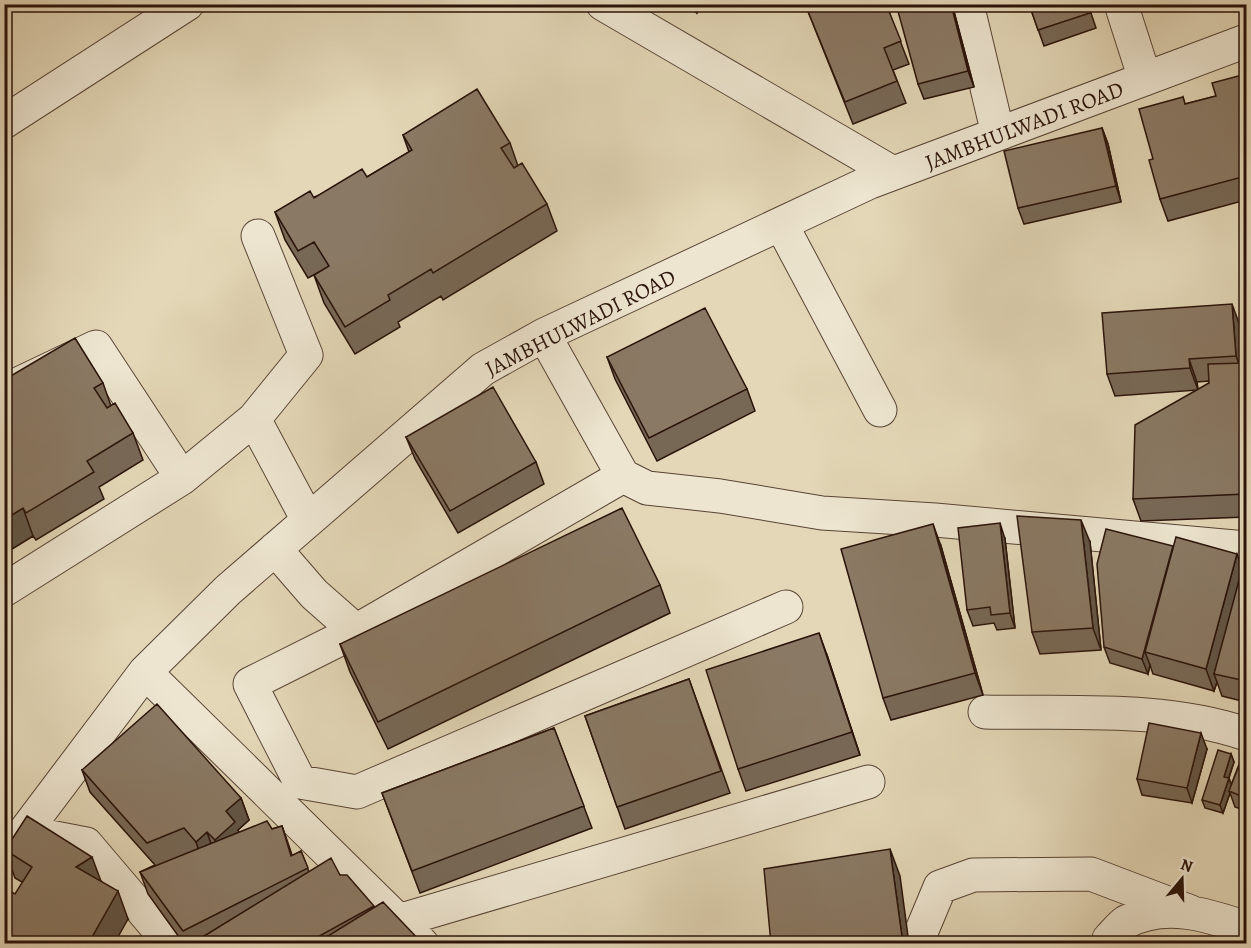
<svg xmlns="http://www.w3.org/2000/svg" width="1251" height="948" font-family="Alegreya,serif">
	<style>
		.lines { fill: none; stroke-linecap: round; stroke-linejoin: round }
		.minor-casing { stroke: #584435; stroke-width: 35 }
		.minor { stroke: #ede5d0; stroke-width: 33 }
		.wall { fill: #776856; stroke: #2a130a; stroke-width: 1.5; fill-rule: evenodd }
		.shaded-wall { fill: #615546; stroke: #2a130a; stroke-width: 1.5 }
		.building { fill: #8a7964; stroke: #2a130a; stroke-width: 1.5 }
		.labels { text-anchor: middle; stroke-width: 6; stroke-linejoin: round; paint-order: stroke }
		.street-label { font-size: 22px; fill: #2a130a; stroke: #ede5d0 }
	</style>
	<rect width="100%" height="100%" fill="#e3d7b7"/>
	<filter id="stains"><feTurbulence type="fractalNoise" baseFrequency=".00333" numOctaves="4"/><feColorMatrix values="0 0 0 0 .2 0 0 0 0 .09 0 0 0 0 .02 0 0 0 .5 -.17"/></filter>
	<radialGradient id="worn" r=".72"><stop offset=".6" stop-color="#630" stop-opacity="0"/><stop offset="1" stop-color="#630" stop-opacity=".3"/></radialGradient>
	<g class="lines">
		<defs>
			<path id="minor" d="M603,4L893,173
				M967,4L998,134
				M1121,4L1145,79
				M4,122L187,4
				M781,224L880,410
				M544,335L623,476L647,488L720,496L822,513L935,520L1246,548
				M4,391L96,347L182,478L254,419L308,520
				M254,419L306,355L258,236
				M275,549L314,594L356,631L623,476
				M4,590L182,478
				M356,631L250,684L300,782L357,792L786,607
				M145,672L422,944
				M985,712C1071,714 1164,706 1246,734
				M24,832L86,844L171,944
				M4,859L145,672L228,590L483,369L544,335L870,182L1246,41
				M398,921L868,782
				M922,944L920,935L940,887L973,875L1091,874L1191,912
				M1109,944V939C1114,934 1120,926 1126,922C1165,901 1208,915 1246,928"/>
		</defs>
		<use href="#minor" class="minor-casing"/>
		<use href="#minor" class="minor"/>
	</g>
	<path class="wall" d="M683,4H702L697,13Z
		M805,4H886L909,64L893,70L906,103L853,124Z
		M952,4L974,87L924,99L918,84Z
		M1029,4H1088L1096,28L1044,46Z
		M1246,74V200L1168,221L1160,199L1153,159L1183,97L1185,104L1216,96Z
		M1102,128L1108,144L1121,202L1024,224L1018,208Z
		M403,135L510,143L518,166L547,204L557,231L443,300L441,296L398,322L400,327L355,354L324,303L314,275L323,270L308,278L285,240L275,212L367,177L409,152Z
		M1240,326L1243,363H1246V517L1141,521L1133,499L1197,390L1115,396L1107,374ZM1209,381V383L1198,390L1197,382Z
		M607,357L747,389L755,411L657,461L615,379Z
		M4,380L103,383L111,406L133,433L143,460L99,487L104,499L36,540L33,536L4,554Z
		M406,437L536,462L544,484L458,533L415,459Z
		M1005,539L1015,628L997,630L994,623L973,626L967,610Z
		M1090,542L1101,650L1040,654L1032,632Z
		M941,546L983,695L891,720L883,698Z
		M1246,554V702L1222,696L1217,682L1214,691L1153,674L1150,665L1148,674L1110,663L1104,647L1243,568Z
		M660,585L670,613L388,749L350,672L340,644Z
		M827,655L860,755L746,791L738,769Z
		M689,679L730,793L625,829L585,716Z
		M554,728L592,828L420,893L382,793Z
		M1246,747V811L1235,807L1230,793L1223,813L1205,808L1202,800L1231,754L1234,762L1229,778L1231,785Z
		M1207,749L1192,803L1142,795L1137,779Z
		M82,770L241,798L249,820L238,830L239,832L272,829L282,826L292,856L301,851L309,872L340,875L374,907L423,944H184L148,894L140,872L155,865L90,792Z
		M5,850L101,881L128,919L22,882L15,878Z"/>
	<path class="shaded-wall" d="M694,4H702L697,13Z
		M951,4H952L974,87L968,71Z
		M1102,128L1108,144L1121,202L1116,186Z
		M1232,304L1240,326L1244,378L1236,356Z
		M1189,359L1197,382L1198,390L1190,368Z
		M23,508L33,536L4,554V520Z
		M1081,520L1090,542L1101,650L1093,628Z
		M1000,523L1005,539L1015,628L1010,613Z
		M933,524L941,546L983,695L975,673Z
		M1173,546L1145,652L1150,665L1148,674L1142,659Z
		M1237,554L1245,576L1214,674L1217,682L1214,691L1206,669Z
		M819,633L827,655L860,755L852,732Z
		M1201,733L1207,749L1192,803L1187,788Z
		M1231,754L1234,762L1226,785L1224,777Z
		M1229,778L1232,787L1229,791L1230,793L1223,813L1220,805Z
		M241,798L249,820L238,830L243,844L223,863L215,840L226,811Z
		M282,826L290,849L298,874L291,856Z
		M207,832L215,855L204,865L196,842Z
		M890,849L900,876L909,944H903Z
		M92,857L102,884L76,867Z
		M118,891L128,919L114,944H88Z"/>
	<path class="building" d="M805,4H886L901,41L884,48L897,81L845,102Z
		M896,4H951L968,71L918,84Z
		M1029,4H1087L1090,13L1038,30Z
		M1246,74V176L1160,199L1149,160L1153,159L1139,109L1183,97L1185,104L1216,96L1212,83Z
		M477,89L510,143L501,148L514,168L522,163L547,204L433,273L431,269L388,295L390,300L345,327L314,275L329,266L314,242L298,251L275,212L310,191L314,198L362,169L367,177L412,150L403,135Z
		M1102,128L1116,186L1018,208L1004,151Z
		M1232,304L1236,356L1189,359L1190,368L1107,374L1102,313Z
		M705,308L747,389L649,438L607,357Z
		M75,338L103,383L94,388L107,408L115,403L133,433L87,461L94,472L26,513L23,508L4,520V390L5,389L4,388V380Z
		M1246,363V494L1133,499L1135,425L1209,383L1208,364Z
		M493,387L536,462L450,511L406,437Z
		M622,508L660,585L378,722L340,644Z
		M1017,516L1081,520L1093,628L1032,632Z
		M1000,523L1010,613L991,615L990,607L967,610L958,528Z
		M933,524L975,673L883,698L841,549Z
		M1106,529L1173,546L1142,659L1104,647L1097,564Z
		M1176,537L1237,554L1206,669L1145,652Z
		M1246,554V681L1214,674Z
		M819,633L852,732L738,769L706,670Z
		M689,679L721,771L617,807L585,716Z
		M157,704L241,798L226,811L235,822L215,840L207,832L196,842L184,828L147,843L82,770Z
		M1149,723L1201,733L1187,788L1137,779Z
		M554,728L584,806L412,871L382,793Z
		M1246,747V798L1229,791Z
		M1218,750L1231,754L1224,777L1229,778L1220,805L1202,800Z
		M27,816L92,857L76,867L118,891L88,944H4V888L15,894L32,867L5,850Z
		M267,821L272,829L282,826L291,856L301,851L308,868L183,931L140,872Z
		M890,849L903,944H771L764,869Z
		M331,858L340,875H347L374,906L305,944H196V941Z
		M383,902L423,944H315Z"/>
	<g class="labels">
		<g class="street-label">
			<text transform="translate(1024 125) rotate(-21)" y="8">JAMBHULWADI ROAD</text>
			<text transform="translate(580 322) rotate(-27)" y="8">JAMBHULWADI ROAD</text>
		</g>
	</g>
	<rect width="1251" height="948" fill="none" stroke="#e3d7b7" stroke-width="24"/>
	<rect x="6" y="6" width="1239" height="936" fill="none" stroke="#2a130a" stroke-width="3"/>
	<rect x="12" y="12" width="1227" height="924" fill="none" stroke="#2a130a" stroke-width="1.5"/>
	<g transform="translate(1182 879) rotate(19)" stroke="#ede5d0" stroke-width="4.5" paint-order="stroke">
	<path d="M0-4.5L10 22L0 15L-10 22Z" fill="#2a130a"/>
	<text y="-9" font-size="16" font-weight="bold" text-anchor="middle" fill="#2a130a">N</text>
	</g>
	<rect width="100%" height="100%" filter="url(#stains)"/>
	<rect width="100%" height="100%" fill="url(#worn)"/>
</svg>
